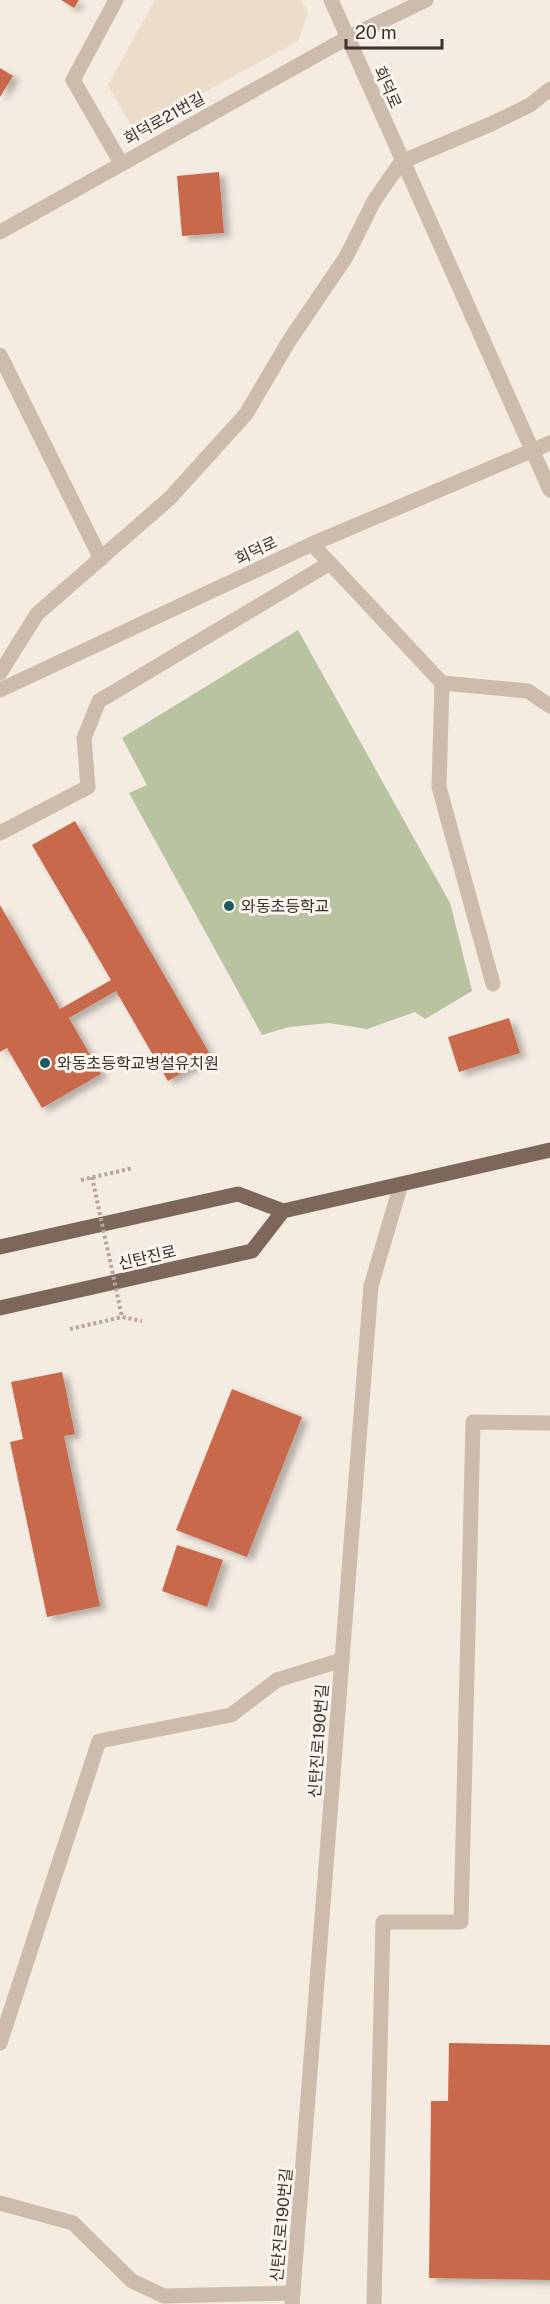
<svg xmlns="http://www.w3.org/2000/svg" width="550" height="2304" font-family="'Public Sans','Noto Sans KR',sans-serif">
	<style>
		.green { fill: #b8c4a0 }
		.plaza { fill: #ecdcc8 }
		.building { fill: #c8694b; filter: url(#shadow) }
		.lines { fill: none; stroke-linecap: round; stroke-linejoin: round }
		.path { stroke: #b9a596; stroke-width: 4; stroke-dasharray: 3 3; stroke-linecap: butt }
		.lane { stroke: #cdbbac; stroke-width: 15 }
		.street { stroke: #cdbbac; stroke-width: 15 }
		.primary { stroke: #7d675c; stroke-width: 15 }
		.path-bridge { stroke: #b9a596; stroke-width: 4; stroke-dasharray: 3 3; stroke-linecap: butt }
		.poi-dot { fill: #1f5a5e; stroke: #fbf5ee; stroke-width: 2 }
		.labels { text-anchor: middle; stroke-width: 6; stroke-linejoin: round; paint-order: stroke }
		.street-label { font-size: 16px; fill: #3b302b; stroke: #fbf5ee }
		.poi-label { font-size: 16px; fill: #3b302b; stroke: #fbf5ee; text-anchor: start }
	</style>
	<defs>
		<filter id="shadow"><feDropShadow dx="6" dy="4" stdDeviation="3" flood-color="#0004"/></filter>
	</defs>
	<rect width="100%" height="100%" fill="#f4ebe1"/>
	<path class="green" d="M298,630L450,903L472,991L425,1019L415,1012L367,1029L329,1023L289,1027L262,1035L129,793L147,785L122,738Z"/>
	<path class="plaza" d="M155,0H301L308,13L298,41L134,131L108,85Z"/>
	<path class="building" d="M61,0H79L74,8Z
		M0,68L13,76L0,97Z
		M219,172L224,233L182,236L177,176Z
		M75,821L211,1056L168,1081L116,991L69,1018L101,1074L42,1108L7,1048L0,1052V905L60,1009L111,980L32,845Z
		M509,1018L520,1053L459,1072L448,1037Z
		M62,1372L75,1434L64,1436L100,1606L47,1617L10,1442L23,1439L11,1382Z
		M232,1389L302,1417L247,1557L176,1530Z
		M177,1545L223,1560L207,1607L162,1591Z
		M449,2043L550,2045V2280L429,2278L431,2101H448Z"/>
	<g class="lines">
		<path class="path" d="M81,1180L133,1168
			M70,1329L122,1317L142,1321"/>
		<path class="lane" d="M0,355L101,559
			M312,544L442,683L528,691L550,706
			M0,673L37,614L170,498L246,414L289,341L346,257L374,201L401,162L491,124L530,105L550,89
			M442,683L439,787L493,984
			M0,833L88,787L84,738L99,701L330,563
			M0,2043L99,1741L231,1715L277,1680L342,1660
			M0,2203L73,2223L132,2281L164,2296L293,2293"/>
		<path class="street" d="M116,0L73,80L121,163
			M331,0L550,490
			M0,232L347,38L426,0
			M0,690L312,544L550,443
			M292,2304L371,1286L401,1184
			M374,2304L383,1922H461L473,1422L550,1423"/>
		<path class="primary" d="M0,1247L238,1194L283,1211L550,1150
			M0,1308L252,1251L283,1211"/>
		<path class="path-bridge" d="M92,1177L122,1317"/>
	</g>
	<g class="poi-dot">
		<circle cx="229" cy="906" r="6"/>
		<circle cx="45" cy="1063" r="6"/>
	</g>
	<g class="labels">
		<g class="street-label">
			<text transform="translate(388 87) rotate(66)" y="6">회덕로</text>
			<text transform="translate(164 118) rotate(-29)" y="6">회덕로21번길</text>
			<text transform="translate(256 550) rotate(-25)" y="6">회덕로</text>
			<text transform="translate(147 1257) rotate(-13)" y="6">신탄진로</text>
			<text transform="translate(318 1741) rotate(-86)" y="6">신탄진로190번길</text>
			<text transform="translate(281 2225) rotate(-85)" y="6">신탄진로190번길</text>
		</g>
		<g class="poi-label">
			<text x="241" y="912">와동초등학교</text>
			<text x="57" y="1069">와동초등학교병설유치원</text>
		</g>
	</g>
	<path d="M346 39v9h96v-9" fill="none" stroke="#3b302b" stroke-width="3"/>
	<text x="355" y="39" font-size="18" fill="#3b302b" stroke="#fbf5ee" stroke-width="4.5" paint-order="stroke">20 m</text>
</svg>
